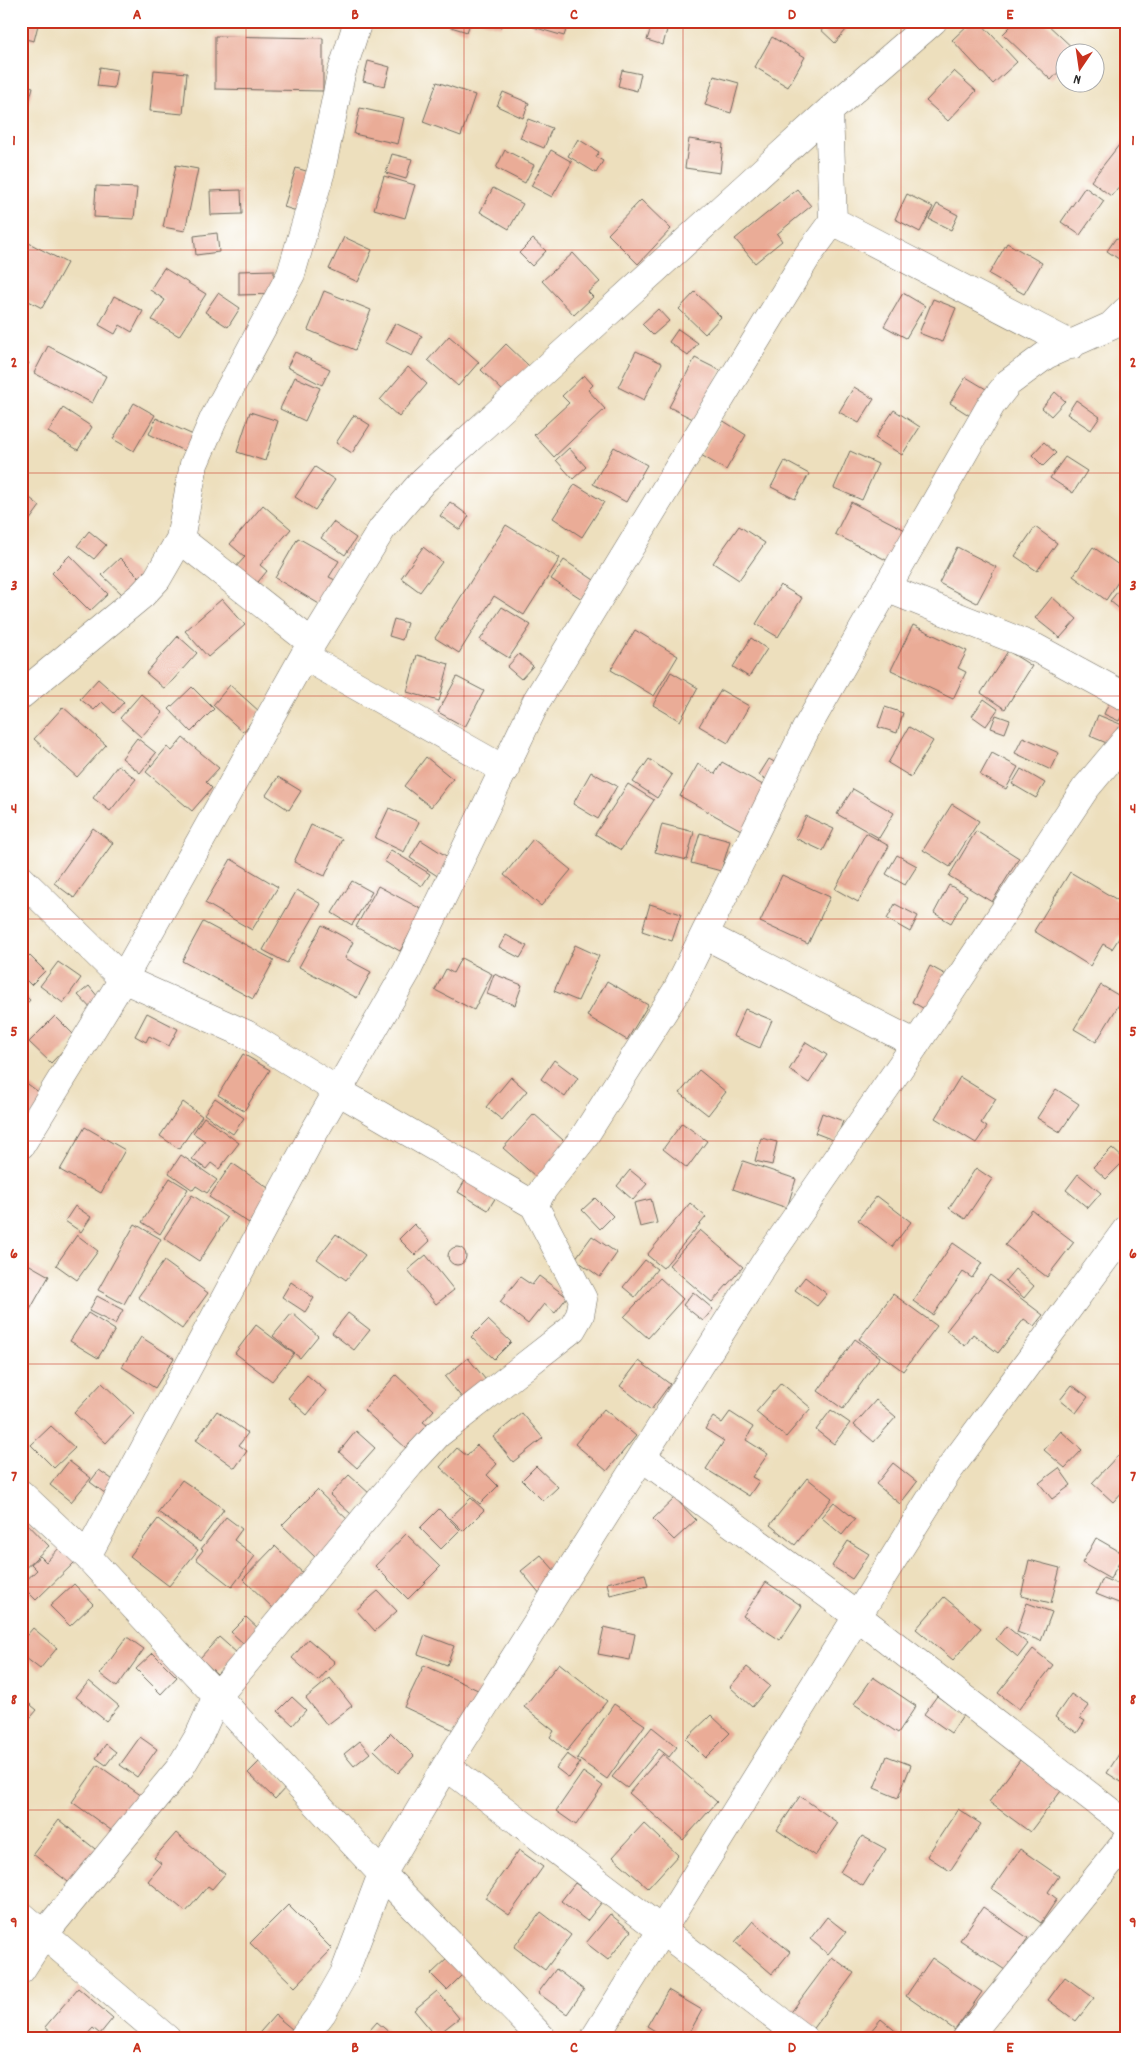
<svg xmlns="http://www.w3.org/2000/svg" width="1147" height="2060" font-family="Dekko,sans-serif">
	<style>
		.building { fill: #eaac97 }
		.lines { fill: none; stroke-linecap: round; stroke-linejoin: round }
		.minor-casing { stroke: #6f6a5e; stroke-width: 29 }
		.minor { stroke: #fff; stroke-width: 28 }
		.grid { fill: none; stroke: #c8321e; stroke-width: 1; stroke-opacity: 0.55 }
		.neatline { fill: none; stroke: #c8321e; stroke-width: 2 }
		.grid-label { font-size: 16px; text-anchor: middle; font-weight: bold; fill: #c8321e }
	</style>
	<rect width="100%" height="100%" fill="#fff"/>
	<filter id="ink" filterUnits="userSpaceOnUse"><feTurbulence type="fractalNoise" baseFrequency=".02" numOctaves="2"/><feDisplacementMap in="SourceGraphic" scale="10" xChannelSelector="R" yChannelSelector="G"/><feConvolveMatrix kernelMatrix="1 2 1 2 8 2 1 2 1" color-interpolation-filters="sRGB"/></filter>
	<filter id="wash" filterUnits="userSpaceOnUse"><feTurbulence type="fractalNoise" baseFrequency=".0096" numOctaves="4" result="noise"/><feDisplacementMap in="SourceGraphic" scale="20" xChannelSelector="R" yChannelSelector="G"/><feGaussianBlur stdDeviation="1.12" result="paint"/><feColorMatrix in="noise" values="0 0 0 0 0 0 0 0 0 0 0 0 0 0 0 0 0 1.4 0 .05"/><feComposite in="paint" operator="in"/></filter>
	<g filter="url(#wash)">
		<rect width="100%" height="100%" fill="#eddfbd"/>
		<g id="blocks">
			<path class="building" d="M21,21H39L34,41L21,38Z
				M450,21H471L467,32L448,26Z
				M480,21H502L501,27Z
				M535,21H569L564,36L533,27Z
				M653,21L669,22L663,45L647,40Z
				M822,21H836L846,30L835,43L817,26Z
				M972,21H979L1017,62L993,84L952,40Z
				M1016,21H1044L1077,52H1064V66L1051,80L1003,34Z
				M215,36L323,38V91L215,89Z
				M772,37L805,57L788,87L755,67Z
				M368,61L390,67L385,86L363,81Z
				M100,67L117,70L114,88L97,86Z
				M154,70L187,73L183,114L150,111Z
				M622,70L641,74L637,91L618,86Z
				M954,71L976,91L948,121L926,101Z
				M714,76L739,83L731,113L705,105Z
				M437,82L475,95L461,136L423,122Z
				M21,84L33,87L26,113L21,112Z
				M503,92L529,103L523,118L497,106Z
				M360,108L404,118L398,144L354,134Z
				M528,119L552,128L544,148L520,138Z
				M1126,136V178L1111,196L1091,181Z
				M578,139L599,152L596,157L603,161L596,173L568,156Z
				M689,139L723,144L720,173L685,168Z
				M505,150L534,165L525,183L496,168Z
				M551,150L572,162L552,197L531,186Z
				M392,154L412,159L406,179L386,173Z
				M176,165L198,169L185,231L163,227Z
				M296,168L316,174L303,213L284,207Z
				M384,176L415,185L405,218L374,209Z
				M96,186L137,188L134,219L94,217Z
				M1085,187L1104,201L1080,235L1061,222Z
				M493,188L523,204L509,229L480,212Z
				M797,189L811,206L777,234L782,241L755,263L735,239Z
				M241,190L242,214L211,215L210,191Z
				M907,194L933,207L920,232L895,219Z
				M641,200L671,229L638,264L608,234Z
				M937,204L958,215L951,230L929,219Z
				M217,233L219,252L196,255L194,236Z
				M344,237L372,250L358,282L329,269Z
				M1116,238L1126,245V264L1107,251Z
				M533,239L546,251L532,266L519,253Z
				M27,242L67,263L42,308L21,297V252Z
				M1007,243L1042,263L1024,294L989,274Z
				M573,253L600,282L588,292L593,297L574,315L542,281Z
				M164,268L206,294L179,336L152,320L165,300L150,290Z
				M274,270V294L239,295V271Z
				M324,291L371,310L355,350L308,330Z
				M695,292L721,317L705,334L679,309Z
				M218,293L240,308L228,327L205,312Z
				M903,293L925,306L906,338L884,326Z
				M114,296L143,311L132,332L120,325L115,334L99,325Z
				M933,299L956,308L942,342L919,333Z
				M658,309L669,321L653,335L642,324Z
				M395,323L422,336L412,356L385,342Z
				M678,329L698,343L688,356L669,342Z
				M449,336L479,362L458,386L428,360Z
				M506,344L529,366L504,392L481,370Z
				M48,346L106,376L92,403L34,373Z
				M636,351L662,363L644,400L618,387Z
				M295,352L330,369L322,385L287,367Z
				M21,357L29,363L21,375Z
				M695,358L721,371L695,420L669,407Z
				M408,367L427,384L399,417L380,400Z
				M584,375L593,385L588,390L605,409L554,457L534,435L569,403L562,396Z
				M295,377L320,388L305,421L280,409Z
				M966,377L991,392L975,419L950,403Z
				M854,387L874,399L859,423L839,412Z
				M1055,392L1065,401L1051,416L1042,408Z
				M1076,400L1100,417L1091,430L1067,414Z
				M134,403L155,415L134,451L113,439Z
				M63,408L92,427L78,450L48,432Z
				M894,410L920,427L902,455L875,438Z
				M250,412L278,421L265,461L237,452Z
				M354,415L370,425L352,453L336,443Z
				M156,418L202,439L194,456L149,434Z
				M722,420L746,435L726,470L701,455Z
				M1044,442L1056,453L1043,466L1032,455Z
				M614,447L647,465L626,502L593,484Z
				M569,448L586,467L573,479L556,460Z
				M850,451L878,464L862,500L834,488Z
				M1065,457L1087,471L1073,493L1050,478Z
				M785,461L809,474L795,499L771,487Z
				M315,467L335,480L315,510L295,497Z
				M575,484L604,502L582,537L553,518Z
				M21,491L40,506L21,532Z
				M450,502L469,516L460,530L440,516Z
				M851,502L909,532L892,563L835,534Z
				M263,505L291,529L260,565L267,571L254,587L233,570L245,557L230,544Z
				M333,522L356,538L345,555L321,538Z
				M506,525L560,558L524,615L494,596L459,653L435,638Z
				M739,526L765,543L739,580L713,563Z
				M1035,527L1057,543L1037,571L1015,556Z
				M89,531L106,545L94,559L77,546Z
				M298,538L339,561L329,577L335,580L321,605L275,578Z
				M423,547L442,562L420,592L401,578Z
				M957,547L996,567L977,603L939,583Z
				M1093,547L1126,570L1106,600L1073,576Z
				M70,555L108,594L90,611L52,573Z
				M120,558L140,578L123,595L102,575Z
				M564,560L594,580L582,599L551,579Z
				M780,585L802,598L778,637L756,624Z
				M1123,585L1126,588V614L1110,601Z
				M1052,597L1077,619L1060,638L1035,618Z
				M222,599L245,625L208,657L185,631Z
				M502,607L531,625L509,658L480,640Z
				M394,619L407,623L402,640L389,636Z
				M913,625L967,651L958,668L966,672L953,699L891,670Z
				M635,630L678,656L654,696L611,670Z
				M178,636L197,653L165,689L146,673Z
				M751,638L767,649L749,677L733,667Z
				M1008,651L1032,666L1005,709L981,693Z
				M519,654L533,666L521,679L507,667Z
				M417,655L449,664L439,701L407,692Z
				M671,672L698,688L680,721L653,705Z
				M457,677L484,691L465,727L438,712Z
				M98,679L124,702L114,713L102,702L94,710L80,699Z
				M230,685L260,712L243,732L213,705Z
				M192,687L214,709L191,732L169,709Z
				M721,690L749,706L728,743L699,726Z
				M141,694L163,713L141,737L120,718Z
				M984,699L998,709L986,726L972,716Z
				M1110,700L1126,707L1119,721L1104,714Z
				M63,707L106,745L77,777L34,739Z
				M885,707L903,713L897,733L878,727Z
				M996,715L1010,720L1005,733L991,728Z
				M1098,715L1125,726L1116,747L1090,736Z
				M909,727L933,741L911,777L888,763Z
				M1023,737L1059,753L1051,770L1015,753Z
				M137,738L156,753L140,773L122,758Z
				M183,738L219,768L206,782L212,788L192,811L146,772L167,747L172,751Z
				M992,753L1018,767L1006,789L980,775Z
				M426,757L453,779L431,807L404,786Z
				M649,759L672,775L657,798L633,782Z
				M769,759L783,767L772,783L759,775Z
				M722,762L768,788L750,835L680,796L698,764L715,774Z
				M118,765L136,779L110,811L93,798Z
				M1021,769L1045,783L1036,798L1012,784Z
				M591,772L617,786L598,819L573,804Z
				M278,777L301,791L289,810L266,795Z
				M628,784L654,800L621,850L595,834Z
				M853,789L894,813L879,838L837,814Z
				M952,804L979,821L950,867L923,850Z
				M389,808L419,822L404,852L375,838Z
				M806,816L834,829L823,851L795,838Z
				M662,824L694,832L687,860L655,852Z
				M311,825L342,839L325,876L294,862Z
				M93,828L113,843L74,898L54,883Z
				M976,831L1019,858L992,902L949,876Z
				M700,833L730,841L721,871L691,863Z
				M866,833L889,846L858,902L835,889Z
				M533,839L571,870L541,906L504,875Z
				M421,840L451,859L439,877L410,858Z
				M391,850L430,874L422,886L384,861Z
				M897,855L917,866L905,885L886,874Z
				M231,859L278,887L252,930L205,903Z
				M1070,872L1126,905V927L1112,949L1103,944L1090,966L1034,931Z
				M782,875L830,897L808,944L760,922Z
				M352,881L372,892L352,925L332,913Z
				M949,885L967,895L951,923L934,913Z
				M378,886L423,910L400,951L356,927Z
				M297,890L321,904L287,963L263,950Z
				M650,904L681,914L672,941L642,931Z
				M895,904L918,916L910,932L887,919Z
				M203,922L274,960L253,999L182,961Z
				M322,925L353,942L345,958L371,972L357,998L299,967Z
				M506,935L527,946L520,958L499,947Z
				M575,945L599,956L578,1001L554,991Z
				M29,955L45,971L31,985L21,975V962Z
				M461,958L492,974L474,1010L435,990L446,969L453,973Z
				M58,962L81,978L63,1003L40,986Z
				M930,966L948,976L930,1012L912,1002Z
				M494,974L522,985L515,1005L487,994Z
				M607,981L648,1005L627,1040L587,1016Z
				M1101,985L1123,998L1096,1042L1074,1029Z
				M89,986L103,1003L94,1012L78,995Z
				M21,992L30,1000L21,1010Z
				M745,1009L772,1020L760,1048L733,1036Z
				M147,1013L178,1029L169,1046L149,1036L146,1042L135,1036Z
				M55,1016L76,1037L51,1063L29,1042Z
				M806,1042L827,1055L809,1083L789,1070Z
				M243,1054L270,1070L244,1111L218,1095Z
				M554,1060L578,1078L565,1097L541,1079Z
				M699,1070L726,1092L708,1115L680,1093Z
				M511,1077L527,1091L502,1120L486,1107Z
				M960,1077L996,1099L981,1123L987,1127L976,1143L935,1118Z
				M21,1079L48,1099L21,1126Z
				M1056,1089L1079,1104L1060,1132L1037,1118Z
				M215,1098L244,1118L233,1134L204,1114Z
				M183,1102L202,1116L179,1149L160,1136Z
				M822,1113L843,1121L836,1141L815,1133Z
				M534,1114L573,1149L543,1183L503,1148Z
				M204,1117L239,1143L219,1169L211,1163L206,1169L192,1159L205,1141L193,1133Z
				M682,1123L707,1141L687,1168L663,1149Z
				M85,1127L125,1150L101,1193L60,1170Z
				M761,1138L777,1142L772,1165L755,1161Z
				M1112,1148L1125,1160L1106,1179L1093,1167Z
				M181,1155L217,1180L207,1193L196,1186L193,1190L169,1173Z
				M743,1161L796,1179L787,1208L733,1189Z
				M232,1163L271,1190L249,1223L209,1197Z
				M976,1168L992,1179L965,1219L949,1208Z
				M630,1170L647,1184L633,1200L617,1186Z
				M469,1174L499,1192L488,1210L458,1192Z
				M1078,1174L1101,1193L1088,1208L1066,1190Z
				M170,1178L188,1189L160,1234L142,1222Z
				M192,1195L227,1218L199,1261L164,1238Z
				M877,1196L911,1222L892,1247L858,1220Z
				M595,1198L613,1216L600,1229L582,1210Z
				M651,1199L657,1223L640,1227L634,1203Z
				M690,1203L706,1217L663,1268L647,1255Z
				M75,1206L91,1217L81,1232L65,1221Z
				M1032,1210L1074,1242L1047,1277L1005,1245Z
				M135,1224L161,1239L124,1304L98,1290Z
				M414,1224L430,1241L415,1255L399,1239Z
				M700,1230L743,1267L712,1302L669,1265Z
				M336,1234L365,1255L346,1280L317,1259Z
				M77,1235L98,1251L77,1280L56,1265Z
				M592,1236L617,1253L600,1277L575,1259Z
				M953,1243L982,1263L972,1278L963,1272L933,1315L913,1301Z
				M448 1256a9 9 0 1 1 18 0a9 9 0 1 1-18 0Z
				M426,1255L454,1290L436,1304L408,1270Z
				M21,1260L49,1276L27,1315L21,1312Z
				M645,1260L657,1269L635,1297L623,1287Z
				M164,1261L208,1293L182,1329L138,1297Z
				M1015,1269L1034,1286L1024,1298L1005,1281Z
				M990,1275L1043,1315L1034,1326L1024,1319L998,1353L973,1334L965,1346L946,1331Z
				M539,1276L567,1297L555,1313L544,1304L528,1324L500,1302L520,1277L532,1285Z
				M805,1277L827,1294L817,1306L795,1290Z
				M660,1278L683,1299L648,1338L624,1317Z
				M291,1282L314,1298L305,1312L282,1297Z
				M693,1292L713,1309L703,1321L683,1305Z
				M893,1294L937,1326L903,1371L859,1339Z
				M97,1296L123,1310L115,1324L89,1311Z
				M88,1313L115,1330L98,1358L70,1341Z
				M292,1313L318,1336L300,1358L273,1336Z
				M348,1313L370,1330L354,1350L332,1333Z
				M488,1320L511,1342L494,1359L471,1337Z
				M256,1325L294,1354L272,1381L235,1353Z
				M141,1337L174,1358L155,1388L122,1367Z
				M855,1339L880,1357L843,1409L818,1391Z
				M468,1358L490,1385L467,1404L445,1377Z
				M639,1361L670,1384L651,1410L620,1386Z
				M307,1375L326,1391L307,1415L288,1398Z
				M396,1375L434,1410L423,1422L427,1425L406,1448L364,1410Z
				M102,1383L134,1413L106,1443L74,1413Z
				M781,1383L811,1408L786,1437L756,1412Z
				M1072,1385L1088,1397L1076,1413L1060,1400Z
				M876,1400L896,1417L874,1442L854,1425Z
				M604,1409L636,1436L607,1471L575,1444Z
				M831,1410L850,1423L834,1444L816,1430Z
				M217,1411L248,1433L239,1445L247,1451L235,1468L196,1440Z
				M730,1412L753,1427L746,1440L768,1454L752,1477L759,1481L749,1496L706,1469L724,1441L705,1429L713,1417L722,1423Z
				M522,1413L543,1438L513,1462L493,1437Z
				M51,1426L75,1448L54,1468L31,1445Z
				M356,1431L375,1448L357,1468L339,1452Z
				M1061,1431L1082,1450L1065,1468L1044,1450Z
				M477,1445L497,1464L487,1475L498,1486L480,1504L440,1467L457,1448L467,1456Z
				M1121,1452L1126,1457V1488L1113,1502L1092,1483Z
				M69,1461L91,1478L71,1502L50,1485Z
				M893,1463L917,1482L900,1504L876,1484Z
				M536,1466L558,1487L543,1501L522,1480Z
				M1059,1468L1071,1485L1052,1499L1039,1483Z
				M99,1470L119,1484L110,1497L90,1482Z
				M349,1475L370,1494L351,1514L330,1495Z
				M807,1478L832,1498L795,1545L770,1525Z
				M182,1480L224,1509L200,1542L158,1512Z
				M317,1490L352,1524L317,1559L282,1525Z
				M471,1498L484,1510L463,1531L450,1518Z
				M675,1498L696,1520L674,1540L653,1519Z
				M834,1502L855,1519L842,1535L821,1517Z
				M439,1509L460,1530L441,1549L420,1528Z
				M21,1517L49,1546L21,1572Z
				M226,1517L242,1529L234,1540L255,1556L232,1587L196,1559L203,1550L201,1549Z
				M158,1519L198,1550L169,1586L130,1556Z
				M406,1534L440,1567L408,1599L375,1566Z
				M1096,1538L1124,1554L1110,1579L1082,1563Z
				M848,1541L869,1554L852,1579L832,1566Z
				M61,1546L76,1561L36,1600L21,1585L37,1570L31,1564L40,1556L46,1562Z
				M275,1546L310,1580L278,1613L243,1579Z
				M541,1555L561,1578L541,1595L521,1571Z
				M1029,1560L1060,1568L1051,1603L1021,1596Z
				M645,1574L648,1586L610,1595L607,1583Z
				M1103,1578L1126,1588V1606L1096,1594Z
				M766,1582L802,1606L780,1640L743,1616Z
				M74,1584L93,1604L70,1626L50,1606Z
				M378,1591L397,1611L375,1631L356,1610Z
				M944,1597L981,1628L953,1660L916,1629Z
				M1027,1603L1052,1612L1041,1641L1017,1632Z
				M246,1617L260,1630L246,1646L231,1632Z
				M1006,1626L1028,1644L1018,1657L996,1639Z
				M604,1627L635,1634L630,1660L598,1654Z
				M33,1628L57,1648L40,1669L21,1654V1642Z
				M425,1635L454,1646L447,1665L418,1654Z
				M127,1637L144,1649L117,1687L100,1674Z
				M219,1637L237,1653L217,1674L200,1658Z
				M308,1639L335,1662L318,1681L292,1658Z
				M1033,1649L1053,1665L1019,1709L998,1693Z
				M153,1653L177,1677L161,1694L136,1669Z
				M559,1663L607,1701L567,1751L550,1737L554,1731L524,1707Z
				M424,1665L480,1691L460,1733L404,1707Z
				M747,1667L770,1686L752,1707L730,1687Z
				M873,1677L916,1706L898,1733L854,1704Z
				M330,1678L352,1706L327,1725L306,1698Z
				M89,1681L119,1706L106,1721L76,1697Z
				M1071,1694L1089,1706L1080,1718L1085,1721L1077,1733L1055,1717Z
				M937,1696L963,1715L951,1733L924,1714Z
				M21,1697L37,1710L21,1729Z
				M292,1697L306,1710L293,1725L278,1711Z
				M614,1704L645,1725L607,1779L577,1758Z
				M711,1715L730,1733L705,1758L686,1739Z
				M652,1727L677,1747L669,1757L659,1749L627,1788L612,1777Z
				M391,1733L414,1756L398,1773L374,1750Z
				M140,1737L157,1749L137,1777L120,1765Z
				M360,1741L370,1753L354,1766L344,1754Z
				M1126,1743V1785L1107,1773Z
				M106,1744L116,1752L106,1765L96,1758Z
				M567,1754L580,1763L569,1778L556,1768Z
				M663,1754L717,1802L683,1840L629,1793Z
				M887,1756L911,1765L898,1798L874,1788Z
				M1020,1760L1061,1791L1030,1832L989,1802Z
				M260,1761L287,1786L275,1799L248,1773Z
				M98,1765L142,1796L115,1833L72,1802Z
				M583,1772L603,1786L576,1825L556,1811Z
				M800,1796L838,1823L815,1856L777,1830Z
				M958,1809L981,1824L950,1871L927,1856Z
				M59,1820L105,1857L78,1890L33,1854Z
				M644,1823L678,1855L648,1888L613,1857Z
				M176,1833L225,1874L212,1889L208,1886L186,1912L148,1881L162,1864L154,1858Z
				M862,1836L886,1849L863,1886L840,1872Z
				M1020,1849L1059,1876L1048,1892L1057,1899L1041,1923L992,1889Z
				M519,1850L543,1867L509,1915L485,1898Z
				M575,1883L602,1902L587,1921L561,1901Z
				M288,1905L332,1949L295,1987L250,1943Z
				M983,1907L1028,1938L1005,1970L960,1940Z
				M541,1912L571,1935L545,1970L514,1947Z
				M610,1914L631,1931L608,1960L586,1943Z
				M827,1917L846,1932L828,1954L810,1939Z
				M753,1921L790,1952L772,1974L735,1942Z
				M449,1957L464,1973L447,1990L431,1974Z
				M832,1957L854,1973L811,2031L789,2015Z
				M932,1958L982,1992L955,2030L906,1996Z
				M556,1969L584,1990L567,2014L538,1993Z
				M1065,1977L1094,1998L1076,2021L1048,2000Z
				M78,1988L113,2018L100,2034L93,2028L83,2039H59L45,2027Z
				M668,1990L702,2010L686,2039H668L647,2026Z
				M437,1991L459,2018L436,2036L414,2010Z
				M275,2015L298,2034L294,2039H254Z
				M881,2019L905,2039H864Z
				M377,2022L397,2039H362Z"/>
		</g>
	</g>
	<g filter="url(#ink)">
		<use href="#blocks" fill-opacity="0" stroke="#6f6a5e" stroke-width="1"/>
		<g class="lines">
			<defs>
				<path id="minor" d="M833,221L1072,345
					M180,539L312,643
					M886,588L1036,648L1126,697
					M304,656L505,770
					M21,695L142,595L157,579L180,539L194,464L214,418L291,274L321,171L341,74L358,21
					M21,879L123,979L246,1034L338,1091L534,1205
					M705,935L916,1044
					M21,1145L123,979L304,656L382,529L423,481L829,111L933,21
					M642,1457L857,1616L1126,1824
					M21,1494L87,1556L382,1874L543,2039
					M87,1556L313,1134L407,971L537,700L808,255L833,221L829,111
					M446,1766L804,2039
					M21,1915L167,2039
					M21,1970L44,1934L180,1768L199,1736L216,1698L410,1464L438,1434L572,1329L580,1315L583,1299L534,1205L544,1188L582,1140L677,990L806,729L991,405L1008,383L1046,355L1111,326L1126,311
					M302,2039L322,2013L344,1974L382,1874L446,1766L766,1261L916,1044L1085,789L1126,740
					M594,2039L946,1474L1126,1230
					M966,2039L1126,1842"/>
			</defs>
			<use href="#minor" class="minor-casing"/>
			<use href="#minor" class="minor"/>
		</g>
	</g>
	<path class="grid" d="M246,21V2039M464,21V2039M683,21V2039M901,21V2039M21,250H1126M21,473H1126M21,696H1126M21,919H1126M21,1141H1126M21,1364H1126M21,1587H1126M21,1810H1126"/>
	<rect width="1147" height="2060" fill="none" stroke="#fff" stroke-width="55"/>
	<g transform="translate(1080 68) rotate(193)"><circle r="24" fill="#ffffff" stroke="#aaaaaa"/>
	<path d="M0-4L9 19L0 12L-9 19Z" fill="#c8321e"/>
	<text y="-8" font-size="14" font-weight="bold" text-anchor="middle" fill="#2b2b2b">N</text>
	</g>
	<rect x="28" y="28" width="1092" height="2004" class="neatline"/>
	<g class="grid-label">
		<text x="137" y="19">A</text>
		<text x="355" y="19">B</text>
		<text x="574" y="19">C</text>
		<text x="792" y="19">D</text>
		<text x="1010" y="19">E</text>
		<text x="14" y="145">1</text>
		<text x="1133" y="145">1</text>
		<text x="14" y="367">2</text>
		<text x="1133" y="367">2</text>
		<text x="14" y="590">3</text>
		<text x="1133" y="590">3</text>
		<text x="14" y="813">4</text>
		<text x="1133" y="813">4</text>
		<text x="14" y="1036">5</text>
		<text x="1133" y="1036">5</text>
		<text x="14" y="1258">6</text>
		<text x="1133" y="1258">6</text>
		<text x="14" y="1481">7</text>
		<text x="1133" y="1481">7</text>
		<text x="14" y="1704">8</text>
		<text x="1133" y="1704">8</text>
		<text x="14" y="1927">9</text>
		<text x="1133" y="1927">9</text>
		<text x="137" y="2052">A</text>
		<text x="355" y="2052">B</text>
		<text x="574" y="2052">C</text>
		<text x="792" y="2052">D</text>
		<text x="1010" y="2052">E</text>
	</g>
</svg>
